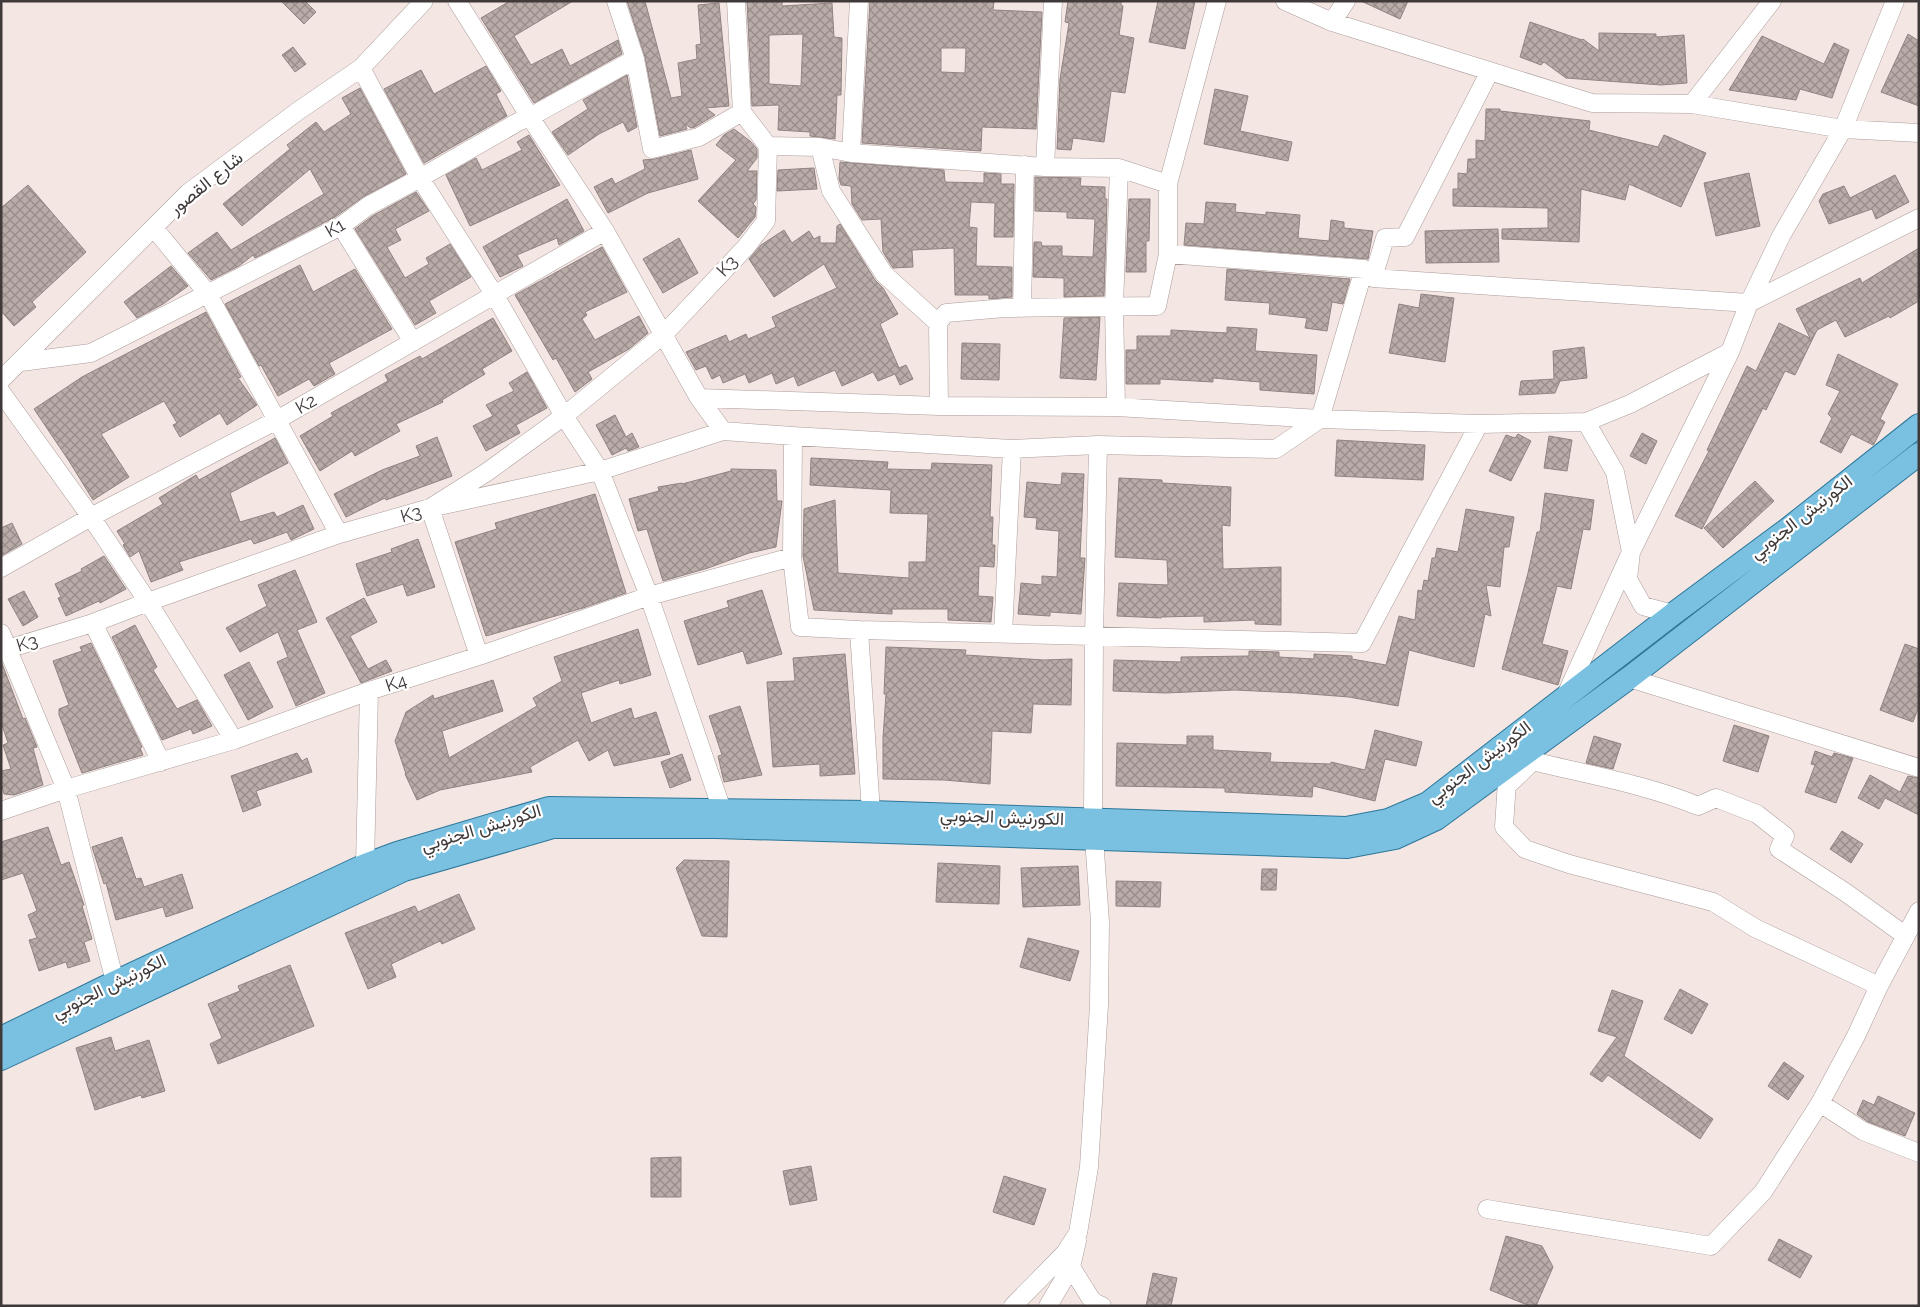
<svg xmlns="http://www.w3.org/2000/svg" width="1920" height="1307" font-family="Raleway,Vazirmatn,sans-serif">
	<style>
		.building { fill: url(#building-cross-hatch); stroke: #908381; fill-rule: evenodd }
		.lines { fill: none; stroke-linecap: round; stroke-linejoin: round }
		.minor-casing { stroke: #ab9d9b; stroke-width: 19 }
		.major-casing { stroke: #2c7699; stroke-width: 24 }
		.minor { stroke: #fff; stroke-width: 18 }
		.major { stroke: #7ac1e1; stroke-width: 22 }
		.labels { text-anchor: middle; stroke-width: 4.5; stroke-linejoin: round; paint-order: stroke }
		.street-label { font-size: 18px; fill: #3f3a39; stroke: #fff }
	</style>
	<defs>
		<pattern id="building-cross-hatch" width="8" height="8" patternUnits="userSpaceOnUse" patternTransform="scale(1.25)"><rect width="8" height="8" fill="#b8aba8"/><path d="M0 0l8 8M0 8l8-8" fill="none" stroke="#978c8a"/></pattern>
	</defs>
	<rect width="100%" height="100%" fill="#f4e6e3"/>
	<path class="building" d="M281,1H305L316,12L304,24Z
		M510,1H573L514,36L531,65L562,49L570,66L618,40L622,54L534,103L481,18Z
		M627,1H645L671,98L682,96L678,63L697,59L696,45L701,44L698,5L719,3L729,106L706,108L715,115L695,127L691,128L685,124L687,129L660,136L645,57Z
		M747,1H782V6L832,3L834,37L842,38L841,95H837L835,139L810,136V132L778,130L779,105L752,106ZM803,34L801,86L769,84V35Z
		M870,1H994L993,10L1042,12L1036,129L982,127L981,151L862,143ZM941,48H966L965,73L941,72Z
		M1068,1H1121V5L1123,6L1119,35L1134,38L1125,93L1111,91L1104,142L1073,138L1071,150L1057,149L1060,79L1069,23L1065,22Z
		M1158,1H1195L1185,49L1149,42Z
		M1361,1H1408L1400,19Z
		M1530,22L1582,40L1583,39L1599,51V33L1656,34V37L1684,35L1687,83L1661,85L1566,78L1544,62L1541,65L1520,57Z
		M1908,34L1919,41V106L1881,92Z
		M1762,36L1824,64L1834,43L1849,50L1832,98L1800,89L1796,100L1729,90Z
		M293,47L306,64L295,72L282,55Z
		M486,66L501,91L496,94L507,116L424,163L384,89L421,70L434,94Z
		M627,75L637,127L628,132L623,122L599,134L568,155L552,132L588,109L583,100Z
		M360,88L406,174L363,197L335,217L255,258L253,255L239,266L211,280L188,253L217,232L231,250L324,194L310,169L242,226L223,204L290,149L287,145L316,122L324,132L351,114L342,98Z
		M1215,89L1248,96L1240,131L1292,142L1288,161L1204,144Z
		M1486,109H1500V111L1590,121L1589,130L1658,147L1664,135L1706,153L1681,207L1629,184L1625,200L1581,189L1579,242L1502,239V229L1548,228V208L1453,206V189H1458V173L1467,174L1468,159H1476V140L1485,141Z
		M734,129L750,141L757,149V158L747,171H757L756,200L753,204L756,207L755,217L738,238L698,201L736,160L716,145L724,135Z
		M529,135L560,185L470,226L446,175L476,158L482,170L522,150L517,142Z
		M691,150L698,179L648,193L608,213L594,187L612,178L615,184L645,169L643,160L655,159Z
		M840,162L944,170L945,182L984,183V173L1001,174V184H1014L1013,237H994L995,203L971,202L969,227L977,228L976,266L1012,267V297L989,299V295H955L954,248L912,250L913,267L893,268L883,252L881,219L862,220L852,204L851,186L841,185L839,179Z
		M814,168L817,189L777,191L778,170Z
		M1749,173L1760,226L1716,236L1704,183Z
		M1895,175L1909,202L1876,219L1872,209L1829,224L1819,201L1823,194L1844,186L1850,198Z
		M1035,177L1081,178L1080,186L1105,187V199H1107L1104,296L1064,297V278L1033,277L1034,242H1041L1042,246H1062V256L1093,257L1095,219L1067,218V212L1035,211Z
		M28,185L86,252L32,302L36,307L14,326L1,311V208Z
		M416,192L429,211L395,229L401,240L387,247L405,278L429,264L426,258L450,244L471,277L429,301L436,313L415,325L355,229L374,215Z
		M567,199L584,231L559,245L557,238L517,255L523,266L500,277L483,247Z
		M1129,199H1150L1149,241H1146V272H1126Z
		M1206,202L1236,204L1235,212L1266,215V212L1300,215L1298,238L1329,241L1331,220L1344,222V228L1373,231L1368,259L1184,245L1186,223L1204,224Z
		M840,224L875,280L883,288L898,314L880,324L899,368L906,365L913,379L900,385L895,374L878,381L873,372L842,386L835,370L798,386L794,376L776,384L772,373L749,383L745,374L723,383L720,375L712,379L706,366L696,370L686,352L726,335L729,342L746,334L748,339L776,327L772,317L837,288L824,264L774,297L749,259L761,245L784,230L792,243L809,231L814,239L820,236V243H836L837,226Z
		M1498,229L1499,262L1426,263L1425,231Z
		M679,238L698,273L663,293L643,259Z
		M602,247L627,292L585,312L587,315L582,319L595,340L639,316L648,333L629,349L588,372L592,379L575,392L556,358L553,360L515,295Z
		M1919,248V301L1890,318L1889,316L1845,337L1836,320L1817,330L1795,375L1785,371L1766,410L1763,408L1702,529L1675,516L1709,451L1707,450L1747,366L1756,371L1779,323L1810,338L1796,309L1860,278L1862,283Z
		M300,265L313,292L355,269L392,329L329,363L335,374L314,386L309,379L278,396L261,365L259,366L225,304Z
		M171,266L188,286L163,304L137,318L124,302Z
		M1227,269L1350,279L1343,304L1332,302L1327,331L1305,328L1307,318L1269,314L1270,303L1225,300Z
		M1421,294L1454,298L1445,362L1389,353L1399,304L1419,308Z
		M206,312L241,377L238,378L257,405L227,425L220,413L180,437L173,425L177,423L164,401L101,434L129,477L93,500L69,461L34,409L82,377Z
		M1100,317L1096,380L1060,378L1064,318Z
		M493,318L512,351L482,369L485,374L442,400L443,402L396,424L400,431L355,456L352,451L320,471L300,436L333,416L331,413L388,381L385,375L420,356L422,359Z
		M1227,327L1257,329L1255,351L1317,355L1314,394L1260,390V382L1213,378V382L1160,379V384H1126V350H1137V336H1171V330L1227,333Z
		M962,343L1000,344L999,380L961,379Z
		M1584,347L1587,378L1560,381L1555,393L1519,395L1521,381L1554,379L1553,351Z
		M1838,354L1898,384L1880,419L1885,422L1874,444L1873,445L1851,434L1841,453L1820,442L1832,418L1828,414L1840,391L1826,385Z
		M527,372L547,408L516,425L520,433L486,451L473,426L493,416L486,405L514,391L509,383Z
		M615,415L626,437L632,433L639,447L628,451L626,448L612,455L596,425Z
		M1642,433L1657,441L1646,464L1630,456Z
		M1518,434L1531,441L1511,481L1489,471L1506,435L1515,438Z
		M1549,436L1572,440L1567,471L1544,468Z
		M437,437L452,476L386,500L385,498L346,517L334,494L382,470L420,456L416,446Z
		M275,438L288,463L230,493L240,522L274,512L277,517L303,505L314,529L291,540L287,532L254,544L251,539L179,562L183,570L151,582L139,551L130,557L123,545L125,544L117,531L163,504L159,498L196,475L199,480Z
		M1337,440L1425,445L1423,480L1335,476Z
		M811,458L888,462L887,469L931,470L932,463L992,465L990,517H993L992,545H995L994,567L979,566L978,596L993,597L991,622L948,620V609H892V614L814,610L803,556L804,509L835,500L838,573L909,578V562H926L928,514L890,513L891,490L810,485Z
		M731,469L776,470L777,501H782L776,547L749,553L708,568L663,581L647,529L638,531L629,499L659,491L658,487L682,483V484L731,471Z
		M1062,473L1084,474L1080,558H1085L1081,614L1050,612V616L1018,614L1021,583L1042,585V576L1057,577L1059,531L1036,529L1037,518L1024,517L1027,482L1061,485Z
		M1119,478L1162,480V483L1231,487L1230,526L1222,525L1223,569L1281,567V625L1255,624V620L1204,622V616L1161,617V618L1117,616L1119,583L1168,585L1167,560L1115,557Z
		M1755,481L1774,501L1723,548L1704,528Z
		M1545,493L1594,500L1590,530L1583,529L1571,589L1557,586L1542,644L1568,651L1558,685L1502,669L1528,573L1537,532H1540Z
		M595,494L626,593L583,608L486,636L455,542L497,529L495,523Z
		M1466,509L1514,517L1509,547H1504L1500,587L1486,585L1491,616L1485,614L1474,667L1409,650L1398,706L1349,697L1297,693L1235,690L1165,693L1113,691L1114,660L1181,662V657L1249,656V651L1279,652V657L1314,659V654L1352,656V659L1386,665L1399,616L1415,620L1418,590L1422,591L1424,580L1428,581L1432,558H1435L1437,548L1458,552Z
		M12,523L22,544L1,556V528Z
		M418,539L435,587L407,596L403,584L367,596L356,564L392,552L391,549Z
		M104,556L126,589L100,603L99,601L66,616L58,598L61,597L55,584L82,571L81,569Z
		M295,570L317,622L297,630L325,693L296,706L277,662L288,657L278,632L240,652L226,628L267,606L258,585Z
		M762,590L782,654L747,664L743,651L698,665L684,621L729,607L727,601Z
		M24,591L38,617L23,626L8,599Z
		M364,598L377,622L350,636L368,669L386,660L392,671L361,683L326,618Z
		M135,625L157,667L153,670L177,709L197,700L212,726L193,734L191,729L162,740L112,637Z
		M638,629L651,675L620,684L619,680L581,693L591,723L631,708L634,719L656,712L670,754L614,766L608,750L589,761L578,740L530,767L532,772L440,790L417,800L405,774H406L395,741L406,712L433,695L434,699L493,680L503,711L442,731L449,758L537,706L533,698L562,681L554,657Z
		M91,643L142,747L140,748L143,755L82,773L59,715V709L69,705L53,661L82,651L80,647Z
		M1905,644L1919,649V706L1913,722L1880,710Z
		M886,647L966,650L965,655L1044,660L1072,659L1071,705L1033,704L1031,733L992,731L990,784L944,780L883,779V738L886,694H884Z
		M845,654L855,774L820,776V764L773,767L767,682L795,681L793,658Z
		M1,661L23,719L25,718L37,747L33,748L43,785L14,795L4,794L1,783V771L11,769L3,745L8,743L1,722Z
		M249,662L273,707L248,720L224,675Z
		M740,706L762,775L724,782L718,756L722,755L709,716Z
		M1734,725L1769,736L1758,772L1723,761Z
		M1375,730L1422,742L1416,766L1385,759L1375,801L1313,786L1312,797L1225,792V788L1116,786L1117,743L1187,745V736H1213V750L1271,753L1270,762L1331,764V762L1365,770Z
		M1594,736L1621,744L1613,769L1586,763Z
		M1815,751L1832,757L1834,753L1853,758L1836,803L1805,792L1815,765L1811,764Z
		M297,753L302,761L307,758L312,772L256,791L261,805L243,812L231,776Z
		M682,754L691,780L670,788L661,762Z
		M1870,775L1900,792L1908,776L1919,778V815L1885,798L1879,809L1858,798Z
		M48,827L61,865L69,862L84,905L82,906L92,939L84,942L90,961L68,968L66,962L39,971L29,940L37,938L28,915L37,911L23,873L1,880V842Z
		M1842,831L1863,844L1851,863L1830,849Z
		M122,837L136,879L141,878L144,887L182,874L193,908L166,917L163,907L116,920L106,883L104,884L92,847Z
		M684,860L729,861L727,937L702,936L676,868Z
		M938,863L1000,866L999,904L936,902Z
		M1078,866L1080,905L1023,907L1021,868Z
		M1262,869H1277L1276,890H1261Z
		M1116,881L1161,882L1160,907L1116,906Z
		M459,894L475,929L442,944L440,941L391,964L396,977L368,989L345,933L415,906L418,912Z
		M1028,938L1079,951L1070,981L1020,967Z
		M290,965L314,1026L218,1064L210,1044L222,1038L208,1004L240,991L238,986Z
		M1680,989L1708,1004L1692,1034L1664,1019Z
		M1612,990L1643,1001L1624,1056L1713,1119L1700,1139L1608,1075L1602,1082L1590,1074L1617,1037L1598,1031Z
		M111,1037L115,1051L149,1040L165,1091L142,1098L141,1095L95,1110L76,1048Z
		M1784,1062L1804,1076L1788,1100L1768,1086Z
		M1878,1096L1915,1113L1905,1136L1868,1122L1857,1114L1863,1100L1874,1105Z
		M681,1157V1197H651V1158Z
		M811,1166L817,1200L790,1205L783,1171Z
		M1004,1176L1046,1189L1034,1225L993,1212Z
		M1506,1236L1542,1246L1553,1267L1536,1306H1530L1490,1290Z
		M1779,1239L1812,1256L1800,1278L1768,1260Z
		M1153,1273L1177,1278L1171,1306H1146Z"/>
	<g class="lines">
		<defs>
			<path id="minor" d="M457,1L530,117L605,231L699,398L723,431L793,436L792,557L800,627L859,630L1362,643L1479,424
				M616,1L635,59L652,149L699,137L742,112
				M736,1L742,112L768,146L820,147L851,153L1045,167L1119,168L1168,184
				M1285,1L1332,22L1592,103L1692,104L1843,129L1919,133
				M1332,22L1346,1
				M361,68L420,178L494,294L564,416L600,471L649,596L722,810
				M1692,104L1772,1
				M820,147L831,191L884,274L938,323
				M851,153L859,1
				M1045,167L1053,1
				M341,226L413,342
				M154,228L208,294L339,534
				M1168,254L1364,269L1373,278L1749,303L1919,218
				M1373,278L1385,238L1405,237L1490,71
				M1022,308L1025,165
				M21,362L91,353L341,226L368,206L420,178L518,122L530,117L635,59
				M1,380L188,193L298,111L361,68L424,1
				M1,392L91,517L148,602L234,740
				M699,398L939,406L1116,407L1320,419L1479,424L1586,422L1630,404L1730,352
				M939,406L938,323L946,313L1005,308L1157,306L1168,254V184L1217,1
				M1116,407L1114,306L1119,168
				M1586,422L1615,472L1631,552L1628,579L1643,606L1673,614
				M793,436L1012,449L1098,445L1276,449L1320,419L1364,269
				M1,568L91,517L277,420L605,231
				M93,623L161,762
				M859,630L871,812
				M1,633L66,789L115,982
				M1003,634L1012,449
				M1,651L93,623L148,602L339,534L430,508L487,472L564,416L664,334L746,247L766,221L768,146
				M479,656L430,508L600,471L723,431
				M1629,678L1919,768
				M1565,697L1631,552L1730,352L1749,303L1781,236L1843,129L1895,1
				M1508,766L1504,827L1525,849L1569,864L1713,902L1755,928L1879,986L1919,911
				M1507,786L1533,761C1588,775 1645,784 1698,806L1716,798L1757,814L1785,836L1779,849L1845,892L1906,936
				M1,811L66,789L234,740L369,691L479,656L649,596L792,557
				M1093,820L1094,637L1098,445
				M365,865L369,691
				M1879,986L1856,1036L1820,1103L1863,1131L1919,1153
				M1487,1209L1711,1246L1763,1192L1820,1103
				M1071,1267L1093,1302L1102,1306
				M1013,1306L1065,1253L1078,1233L1089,1167L1099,1005L1100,922L1094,838
				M1048,1306L1071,1267L1077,1241"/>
			<path id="major" d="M1,1038L115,982L365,865L397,853L549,808L871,812L1346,828L1388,820L1428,803L1673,614L1789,528L1919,425
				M1,1059L404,870L553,827H716L856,831L1347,847L1395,838L1436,819L1629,678L1919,454"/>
		</defs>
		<use href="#minor" class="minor-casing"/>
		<use href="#major" class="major-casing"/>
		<use href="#minor" class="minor"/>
		<use href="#major" class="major"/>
	</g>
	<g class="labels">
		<g class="street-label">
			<text transform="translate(206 183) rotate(-39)" y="6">شارع القصور</text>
			<text transform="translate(335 228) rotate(-30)" y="6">K1</text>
			<text transform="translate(727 266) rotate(-47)" y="6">K3</text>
			<text transform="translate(306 404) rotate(-30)" y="6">K2</text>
			<text transform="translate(411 514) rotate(-16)" y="6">K3</text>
			<text transform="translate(1801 517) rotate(-38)" y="6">الكورنيش الجنوبي</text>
			<text transform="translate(27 643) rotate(-17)" y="6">K3</text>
			<text transform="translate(396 683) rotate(-18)" y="6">K4</text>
			<text transform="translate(1479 762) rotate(-37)" y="6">الكورنيش الجنوبي</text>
			<text transform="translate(1002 817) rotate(2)" y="6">الكورنيش الجنوبي</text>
			<text transform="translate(481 828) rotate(-17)" y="6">الكورنيش الجنوبي</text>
			<text transform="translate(109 986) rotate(-26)" y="6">الكورنيش الجنوبي</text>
		</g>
	</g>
	<rect width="1920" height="1307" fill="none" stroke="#3f3a39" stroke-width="5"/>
</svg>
